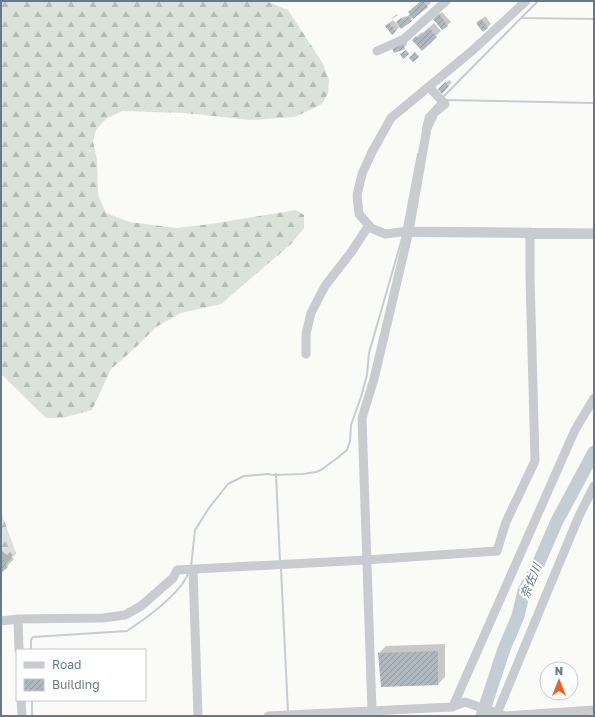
<svg xmlns="http://www.w3.org/2000/svg" width="595" height="717" font-family="'Golos Text','Noto Sans JP',sans-serif">
	<style>
		.forest { fill: url(#forest-firs) }
		.shadow { fill: #0003 }
		.lines { fill: none; stroke-linecap: round; stroke-linejoin: round }
		.stream { stroke: #c3cdd3; stroke-width: 2 }
		.river { stroke: #c3cdd3; stroke-width: 13 }
		.building { fill: url(#building-hatch) }
		.minor { stroke: #c8cbd0; stroke-width: 9 }
		.labels { text-anchor: middle; stroke-width: 4; stroke-linejoin: round; paint-order: stroke }
		.water-label { font-size: 12px; font-style: italic; fill: #627a86; stroke: #fff }
	</style>
	<defs>
		<pattern id="forest-firs" width="22" height="20" patternUnits="userSpaceOnUse"><rect width="22" height="20" fill="#dbe2d8"/><path d="M5 1l3.5 6h-7zM16 11l3.5 6h-7z" fill="#b5bcb5"/></pattern>
		<pattern id="building-hatch" width="6" height="6" patternUnits="userSpaceOnUse"><rect width="6" height="6" fill="#b0b8bf"/><path d="M-1 1l2-2M0 6l6-6M5 7l2-2" fill="none" stroke="#939aa1"/></pattern>
	</defs>
	<rect width="100%" height="100%" fill="#fafaf7"/>
	<path class="forest" d="M1,1H266L288,10L322,62L329,80L328,93L322,104L295,117L250,120L185,113L122,111L106,119L96,130L93,142L97,160L98,195L106,213L130,222L177,228L211,224L296,210L304,215V228L291,244L221,304L181,313L156,327L134,349L111,369L92,410L62,418H46L1,374Z
		M1,512L16,553L4,566L1,565Z"/>
	<path class="shadow" d="M422,1H429L431,3L401,27L400,19L405,16L406,17L410,14Z
		M442,12L451,22L443,29L437,15Z
		M397,14L398,15L392,19V18Z
		M485,16L491,24L484,30L481,20Z
		M393,20L399,27L396,31L389,23Z
		M434,23L441,31L422,49L413,40L422,32L423,33Z
		M406,41L407,44L404,48L395,52Z
		M449,80L452,82L442,92L439,90Z
		M1,550L7,555L10,552L13,555L11,556L14,559L1,572Z
		M445,644V677L438,684L379,653L386,646Z"/>
	<g class="lines">
		<path class="stream" d="M522,18L594,19
			M443,97L538,1
			M445,100L594,103
			M423,128L426,116L439,102
			M404,228L418,154
			M411,236L527,237
			M533,238H594
			M276,474L280,561
			M191,567L195,530L209,508L228,484L244,476L268,474L274,475L303,474L316,472L321,470L336,459L347,450L350,441L351,425L361,397L367,375L369,353L403,235
			M281,568L288,713
			M31,650V640L33,637L127,631C145,619 183,592 189,571
			M32,700V716"/>
		<path class="river" d="M482,716L504,649L518,616L524,591L536,569L557,521L594,452"/>
	</g>
	<path class="building" d="M421,1H423L428,7L413,19L408,12Z
		M439,14L448,26L442,30L433,19Z
		M408,16L412,21L401,29L396,22L401,18L402,20Z
		M481,19L488,28L483,32L476,23Z
		M389,23L396,31L392,35L385,26Z
		M429,28L437,37L422,51L412,40L416,36L418,38Z
		M402,43L405,49L394,53L392,48Z
		M406,50L409,54L403,59L400,54Z
		M415,52L419,57L413,62L409,58Z
		M445,82L449,86L442,94L438,89Z
		M3,559L6,562L5,564L8,567L1,573V560Z
		M438,651V685L381,687L378,653Z"/>
	<g class="lines">
		<path class="minor" d="M526,1L473,50L391,118L372,152L362,174L357,195L359,214L371,228L385,234L409,231L594,233
			M377,51L404,39L446,1
			M306,354V334L311,313L325,286L352,251L369,225
			M193,570L198,716
			M18,619L19,650
			M1,621L18,619L103,618L125,615L141,606L173,578L177,570L366,560L497,551L506,522L535,461L530,277V232
			M21,700L22,716
			M453,706L575,430L594,398
			M372,711L362,418L374,379L409,231L427,128L434,113L445,104L429,87
			M268,716L452,707L465,702L505,716L594,710
			M496,716L546,595L579,516L594,486"/>
	</g>
	<g class="labels">
		<g class="water-label">
			<text transform="translate(531 581) rotate(-67)" y="4">奈佐川</text>
		</g>
	</g>
	<rect width="595" height="717" fill="none" stroke="#66788b" stroke-width="4"/>
	<rect x="16" y="649" width="130" height="52" fill="#ffffff" stroke="#c2c9d1"/>
	<rect x="24" y="662" width="20" height="6" fill="#c8cbd0" stroke="#c2c9d1"/>
	<text x="52" y="669" font-size="12" fill="#66788b">Road</text>
	<rect x="24" y="679" width="20" height="12" fill="url(#building-hatch)" stroke="#c2c9d1"/>
	<text x="52" y="689" font-size="12" fill="#66788b">Building</text>
	<g transform="translate(559 681)"><circle r="19" fill="#ffffff" stroke="#c2c9d1"/>
	<path d="M0-3L7 15L0 10L-7 15Z" fill="#f45f1d"/>
	<text y="-6" font-size="11" font-weight="bold" text-anchor="middle" fill="#66788b">N</text>
	</g>
</svg>
